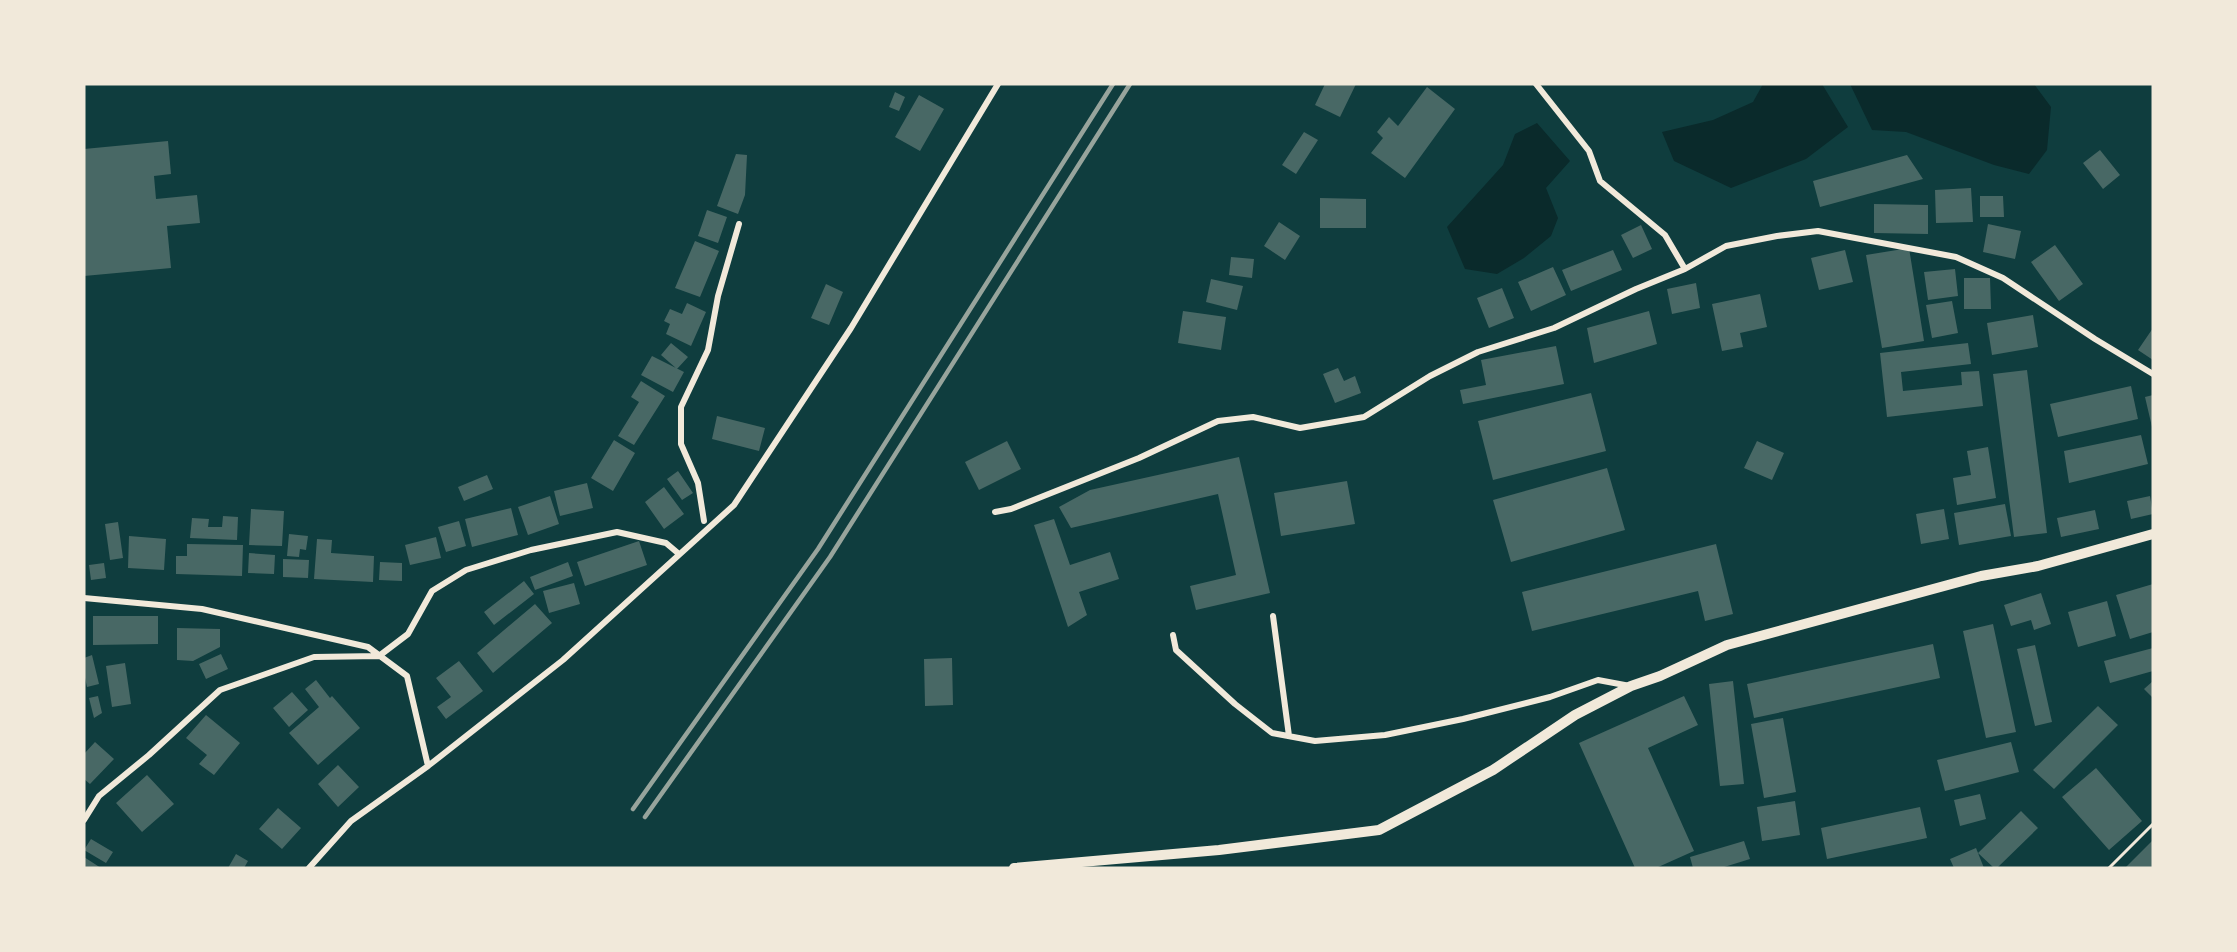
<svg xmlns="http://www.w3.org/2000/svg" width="2237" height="952" font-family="'Exo 2',sans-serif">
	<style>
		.water { fill: #0a2a2b }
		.building { fill: #486865 }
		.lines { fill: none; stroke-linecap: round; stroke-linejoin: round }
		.path { stroke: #f1e9da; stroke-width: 3 }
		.minor { stroke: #f1e9da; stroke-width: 6 }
		.tertiary { stroke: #f1e9da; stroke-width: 10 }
		.rail { stroke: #97a49c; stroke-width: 4.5 }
	</style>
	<rect width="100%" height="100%" fill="#0f3d3e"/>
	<path class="water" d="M1763,84H1822L1848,127L1806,159L1731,188L1674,161L1662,132L1713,120L1753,102Z
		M1850,84H2034L2051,107L2047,150L2029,174L1994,165L1906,132L1872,130Z
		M1537,123L1570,161L1546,188L1558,218L1551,236L1524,258L1497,274L1465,269L1447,227L1503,165L1515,134Z"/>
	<path class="building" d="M1325,84H1356L1340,117L1315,105Z
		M1427,87L1455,109L1405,178L1371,153L1383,138L1377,132L1389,117L1398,126Z
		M895,92L905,97L899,111L889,107Z
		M919,95L944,109L920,151L895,137Z
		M1304,132L1318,140L1296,174L1282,165Z
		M168,141L171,174L154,176L156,199L197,195L200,223L167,226L171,268L84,276V149Z
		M2100,150L2120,175L2103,189L2083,163Z
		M736,154L747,155L745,195L738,214L717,206Z
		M1907,155L1923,179L1820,207L1813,181Z
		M1971,188L1973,222L1936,223L1935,190Z
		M1980,196H2003L2004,217H1980Z
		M1320,198L1366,199V228H1320Z
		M1874,204L1928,205V234L1874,233Z
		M707,210L727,217L718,243L698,236Z
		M1279,222L1300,236L1285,260L1264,246Z
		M1988,224L2021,231L2015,259L1983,252Z
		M1641,225L1652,249L1633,258L1621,235Z
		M695,241L719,251L700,297L675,288Z
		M2055,245L2083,284L2059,301L2031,262Z
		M1909,248L1924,341L1882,348L1866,255Z
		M1613,250L1622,270L1571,291L1562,270Z
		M1845,250L1853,282L1819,290L1811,258Z
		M1231,257L1254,259L1252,278L1229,275Z
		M1553,267L1566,295L1531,311L1518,282Z
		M1955,269L1958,296L1928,300L1924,272Z
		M1964,278H1990L1991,309H1964Z
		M1211,279L1243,286L1237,310L1206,302Z
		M1696,283L1700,308L1672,314L1667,289Z
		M826,284L843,292L829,325L811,318Z
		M1502,288L1514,318L1489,328L1477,298Z
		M1760,294L1767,327L1740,333L1743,347L1722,351L1712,304Z
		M1952,301L1958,333L1932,338L1926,305Z
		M687,303L706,312L691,346L666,334L670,324L664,321L670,309L682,314Z
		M1183,311L1226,317L1221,350L1178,343Z
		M1649,311L1657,344L1594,363L1587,328Z
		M2033,315L2038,347L1992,355L1987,323Z
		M2153,328V360L2138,350Z
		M671,343L688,357L677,369L661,355Z
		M1968,343L1971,364L1901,372L1903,391L1962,385L1961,372L1979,371L1983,406L1887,417L1880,353Z
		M1556,346L1564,384L1463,404L1460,390L1486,385L1481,360Z
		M652,356L684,372L673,392L641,375Z
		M1338,368L1344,381L1355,376L1361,393L1335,403L1323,374Z
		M2027,370L2047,533L2014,537L1993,374Z
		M641,381L665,396L634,445L618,436L639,402L631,397Z
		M2131,386L2138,419L2058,437L2050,404Z
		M1591,393L1606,451L1493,480L1478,421Z
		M2153,395V426L2152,427L2145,397Z
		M717,416L765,428L759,451L712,439Z
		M2141,435L2148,464L2069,483L2064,451Z
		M614,440L635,453L613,491L591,478Z
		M1007,441L1021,469L979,490L965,462Z
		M1757,441L1784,453L1772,480L1744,468Z
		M1988,447L1996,498L1957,505L1953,478L1971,475L1967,451Z
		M1239,457L1270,593L1196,610L1190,586L1236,575L1218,494L1071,528L1059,507L1090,490Z
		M1607,468L1625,530L1511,562L1493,500Z
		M678,471L693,493L682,500L667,479Z
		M487,475L493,489L464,501L458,487Z
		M1347,481L1355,524L1281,536L1274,493Z
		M587,483L593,508L560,516L554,491Z
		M664,487L684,514L664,529L645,502Z
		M550,496L559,524L528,535L518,507Z
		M2150,496L2153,514L2131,519L2127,501Z
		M2005,504L2011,536L1959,545L1954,513Z
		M511,508L518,535L472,547L465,519Z
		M251,509L284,511L282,546L249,545Z
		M1944,509L1949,539L1921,544L1916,514Z
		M2095,510L2099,529L2061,537L2057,518Z
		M223,516L238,517L237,540L190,538L192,518L209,519L208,527H222Z
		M1054,519L1070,565L1110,552L1119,579L1079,592L1087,615L1068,627L1034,525Z
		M459,521L466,546L446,552L438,527Z
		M118,522L123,558L110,560L105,524Z
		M289,534L308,536L306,550L300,549L299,557L287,556Z
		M129,536L166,539L164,570L128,568Z
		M436,537L441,558L410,565L405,545Z
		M317,539L332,540L331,553L374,556L373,582L314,579Z
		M639,541L647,565L585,586L577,562Z
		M187,544L243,545L242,576L176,574V556H187Z
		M1716,544L1733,614L1705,621L1698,591L1532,631L1522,592Z
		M249,553L275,555L274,574L248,573Z
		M283,559L309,560L308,578L283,577Z
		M380,562L402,563V581L379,580Z
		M568,562L573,576L535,590L530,577Z
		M104,563L106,578L91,580L89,565Z
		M524,581L534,594L494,625L484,612Z
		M574,583L580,604L549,613L543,591Z
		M2153,584V632L2130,639L2116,595Z
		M2041,593L2051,624L2034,630L2031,620L2011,626L2004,605Z
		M2107,601L2116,636L2078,647L2068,612Z
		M535,604L552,623L493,673L477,653Z
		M93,616H158V644L93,645Z
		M1993,624L2016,732L1986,738L1963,631Z
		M177,628L220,629V647L193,661L177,660Z
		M1933,644L1940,678L1754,718L1747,684Z
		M2035,645L2052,722L2035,726L2017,649Z
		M2153,648V671L2110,683L2104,661Z
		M221,654L228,669L206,679L199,664Z
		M92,655L99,684L87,687L84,673V658Z
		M952,658L953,705L925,706L924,659Z
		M459,661L483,691L446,719L437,707L451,697L436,678Z
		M125,663L131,704L112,707L106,666Z
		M316,680L330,698L332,696L360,728L318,765L289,733L319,707L305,689Z
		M1733,681L1744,784L1720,786L1709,684Z
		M2153,681V698L2144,689Z
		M292,692L308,710L289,727L273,708Z
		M98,696L102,713L94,718L89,698Z
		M1684,696L1698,725L1648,748L1694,851L1656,868H1635L1579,743Z
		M2098,706L2118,725L2054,789L2033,770Z
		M206,715L240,743L214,775L199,764L207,755L186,738Z
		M1783,718L1796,792L1764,798L1751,724Z
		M95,742L114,759L90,784L84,779V754Z
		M2011,742L2019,772L1945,791L1937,760Z
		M338,765L359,787L338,807L318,784Z
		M2096,768L2142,821L2109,850L2062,797Z
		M147,775L174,804L142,832L116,803Z
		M1980,794L1986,819L1960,826L1954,800Z
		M1795,801L1800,835L1762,841L1757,807Z
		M1920,807L1927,838L1827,859L1821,828Z
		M278,808L301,828L282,849L259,829Z
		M2021,811L2038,828L1997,868H1994L1978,853Z
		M91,839L113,852L106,863L84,850Z
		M2153,840V868H2125Z
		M1744,841L1750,859L1721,868H1693L1690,857Z
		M1976,848L1984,868H1954L1950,859Z
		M236,854L248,861L244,868H228Z
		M84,857L101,868H84Z"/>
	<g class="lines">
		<path class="path" d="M2109,868L2153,824"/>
		<path class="minor" d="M1536,84L1589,151L1600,181L1665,235L1685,269L1726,246L1777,236L1818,231L1956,257L2003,278L2095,339L2153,374
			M995,512L1011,509L1139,458L1218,421L1253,417L1300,428L1364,417L1430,376L1478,352L1554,328L1636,289L1685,269
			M704,521L698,483L681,444V407L708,350L718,296L739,224
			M84,598L202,609L368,647L407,676L428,766
			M1273,616L1289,736
			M1173,635L1176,650L1235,704L1272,733L1315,741L1385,735L1463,719L1550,697L1598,680L1630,686
			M84,820L99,796L149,755L220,690L314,657L379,656L408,634L432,591L466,570L531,550L617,532L666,543L679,554
			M309,868L351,821L428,766L563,660L734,505L851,328L998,84"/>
		<path class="tertiary" d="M1014,868L1219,850L1379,830L1493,770L1575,715L1631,686L1660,676L1727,645L1981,576L2038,566L2153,534"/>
		<path class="rail" d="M633,809L818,549L1113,84
			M645,817L830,557L1130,84"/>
	</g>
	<rect width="2237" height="952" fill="none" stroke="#f1e9da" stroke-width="171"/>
</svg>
